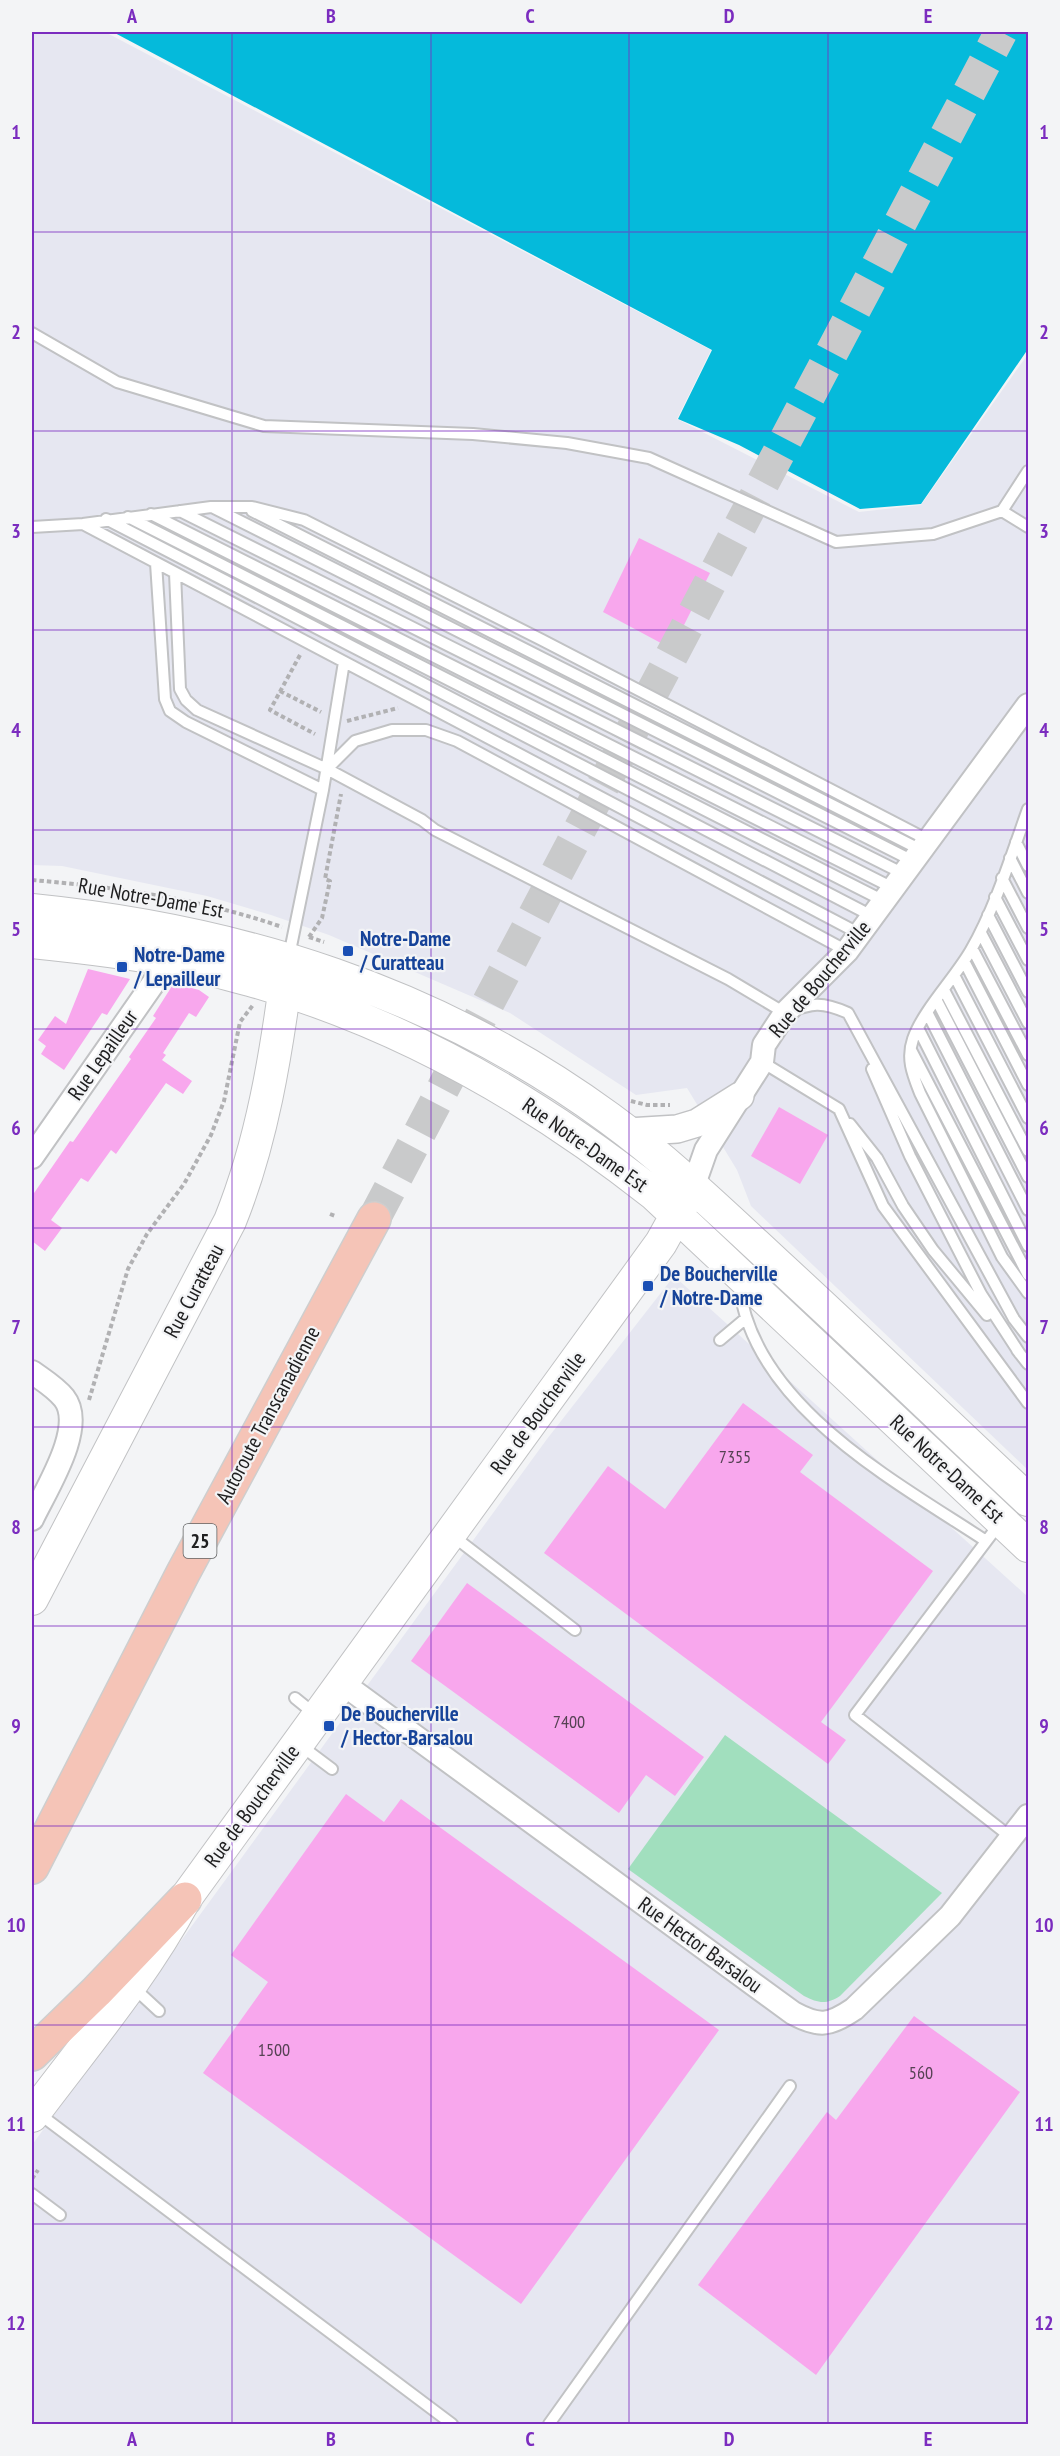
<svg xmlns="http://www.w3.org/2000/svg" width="1060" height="2456" font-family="'PT Sans Narrow',sans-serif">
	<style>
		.built { fill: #e6e7f1 }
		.green { fill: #a1dfbe }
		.water { fill: #05badb }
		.building { fill: #f8a7ed }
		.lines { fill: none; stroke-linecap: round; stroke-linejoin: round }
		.motorway-tunnel { stroke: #c9cacb; stroke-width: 33; stroke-dasharray: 33 16; stroke-linecap: butt }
		.service-casing { stroke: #c1c2c4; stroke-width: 14 }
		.minor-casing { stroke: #c1c2c4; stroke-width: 26 }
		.tertiary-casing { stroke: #c1c2c4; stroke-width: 30 }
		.secondary-casing { stroke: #c1c2c4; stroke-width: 34 }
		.motorway-casing { stroke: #cecece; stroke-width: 36 }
		.path { stroke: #b1b1b3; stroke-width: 4; stroke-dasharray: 4.5 3; stroke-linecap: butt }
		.service { stroke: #fff; stroke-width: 10 }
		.minor { stroke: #fff; stroke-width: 22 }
		.tertiary { stroke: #fff; stroke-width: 27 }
		.secondary { stroke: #fff; stroke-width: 32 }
		.motorway { stroke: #f5c4b7; stroke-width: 33 }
		.grid { fill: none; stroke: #7b2cbf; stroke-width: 1.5; stroke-opacity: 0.55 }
		.transit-dot { fill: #1a4fb4; stroke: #f3f4f6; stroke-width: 2 }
		.labels { text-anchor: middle; stroke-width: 4.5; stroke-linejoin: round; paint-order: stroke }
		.number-label { font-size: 18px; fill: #564254 }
		.shield { fill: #f3f4f6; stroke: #5f6061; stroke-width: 1.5 }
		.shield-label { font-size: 20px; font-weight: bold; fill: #202021 }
		.street-label { font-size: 21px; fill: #202021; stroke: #f3f4f6 }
		.transit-label { font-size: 21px; font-weight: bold; fill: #164399; stroke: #f3f4f6; text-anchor: start }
		.neatline { fill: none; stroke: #7b2cbf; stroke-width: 2 }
		.grid-label { font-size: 20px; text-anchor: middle; font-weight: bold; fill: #7b2cbf }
	</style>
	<rect width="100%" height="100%" fill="#f3f4f6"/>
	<path class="built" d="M32,32H105L711,350L677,419L859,512L921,505L1028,354V1470L751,1206L737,1170L687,1088L636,1095L510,1013L329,935L271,915L207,896L62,866L32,865Z
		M674,1276L1028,1597V2424H32V2145L547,1439Z"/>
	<path class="green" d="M725,1735L942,1893L840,1996C826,2005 818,2003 804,1996L628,1869Z"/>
	<path class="water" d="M113,32H1028V349L921,504L860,509L739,445L678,419L712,350Z"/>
	<path class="building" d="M639,538L710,573L672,649L603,612Z
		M88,969L130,979L107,1015L102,1013L64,1070L41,1054L46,1046L38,1040L55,1016L66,1024Z
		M177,984L199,990L209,997L196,1017L189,1013L163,1053L166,1055L162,1060L192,1081L183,1094L166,1083L116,1154L111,1150L88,1182L81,1178L51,1220L62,1228L45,1251L32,1241V1196L70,1141L73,1142L131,1059L129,1057L156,1018L153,1016L172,986Z
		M779,1107L828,1135L800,1184L751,1156Z
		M743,1403L813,1455L800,1472L933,1571L821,1722L846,1740L828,1764L544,1553L608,1466L665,1509Z
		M467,1583L704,1757L675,1796L646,1775L619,1813L411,1661Z
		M346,1794L384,1822L401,1799L719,2030L521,2304L203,2073L268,1982L231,1955Z
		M914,2016L1020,2092L816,2375L698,2285L827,2112L836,2120Z"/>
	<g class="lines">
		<path class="motorway-tunnel" d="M374,1219L1001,32"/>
		<defs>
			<path id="service" d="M32,333L117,382L264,426L473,434L567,443L649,458L836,542L933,534L1002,511L1028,527
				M214,508L913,861
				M180,511L904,874
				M252,511L921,850
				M1002,511L1028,471
				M151,514L893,888
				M128,517L884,901
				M106,519L872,916
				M83,524L860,934
				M32,527L83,524L211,507H252L304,520L542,640L928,840
				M156,563L165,699L170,711L186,722L323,790
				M175,573L180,689L186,700L197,710L327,769L422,820L435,830L728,979L785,1013C813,1003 821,1001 848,1013L1014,1319L1028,1337
				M327,769L355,741L392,730H426L457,741L847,951
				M1028,809C1011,856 996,906 971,950C955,978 923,1010 913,1039C906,1059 913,1075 920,1093L1002,1257L1028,1293
				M1016,842L1028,866
				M1010,858L1028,893
				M1002,878L1028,928
				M995,897L1028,960
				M988,915L1028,992
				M981,933L1028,1023
				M972,948L1028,1055
				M289,956L323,790L344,662
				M964,961L1028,1085
				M954,975L1028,1118
				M944,990L1028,1151
				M937,1001L1028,1177
				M928,1014L1028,1210
				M918,1028L1028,1246
				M911,1050L1028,1275
				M762,1062L839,1109L883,1206L1028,1403
				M872,1069L910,1156L981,1294L1020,1354
				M850,1124L877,1158L903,1206L933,1250L987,1315
				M739,1284C752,1405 895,1481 986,1541
				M720,1340L745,1319
				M1017,1350L1028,1364
				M1000,1523L855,1715L1012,1838
				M453,1536L575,1630
				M295,1698L316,1715
				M300,1745L332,1769
				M133,1987L159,2011
				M38,2113L452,2424
				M32,2194L60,2215
				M549,2424L790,2086"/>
			<path id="minor" d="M32,1157L159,975L170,963L181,962
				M693,1187L706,1150L762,1062L764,1045L785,1013L847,951L1028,705
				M32,1372C43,1380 55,1387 64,1398C87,1427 45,1491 32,1519
				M342,1683L793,2013C819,2027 829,2026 854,2009L950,1916L1028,1816"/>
			<path id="tertiary" d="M628,1132L677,1129L697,1123L740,1096"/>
			<path id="secondary" d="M32,910C241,931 437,992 609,1118C668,1161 722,1213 776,1263C861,1341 944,1421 1028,1500
				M32,942C81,947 131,953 180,962C203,967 227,974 250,980C400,1022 534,1099 655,1195L1028,1546
				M32,1599L230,1221C262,1142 276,1055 287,971
				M32,2116C85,2045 143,1977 185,1899L661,1243L686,1198"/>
			<path id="motorway" d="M32,1867L183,1573L374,1219
				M32,2054L96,1992L185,1899"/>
		</defs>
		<use href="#service" class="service-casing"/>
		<use href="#minor" class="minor-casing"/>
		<use href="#tertiary" class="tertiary-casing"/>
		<use href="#secondary" class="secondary-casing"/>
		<use href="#motorway" class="motorway-casing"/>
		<path class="path" d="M300,655L270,710L315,734
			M280,691L321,712
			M347,721L398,708
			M32,880C115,887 202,899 282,927
			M309,937L324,942
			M309,937L322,918L330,881L325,879L341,794
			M631,1101L647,1105H670
			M330,1214L335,1216
			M89,1400L128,1269L147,1234L184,1184L211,1135L224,1101L240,1022L253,1005
			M32,2179L38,2170"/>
		<use href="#service" class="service"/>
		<use href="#minor" class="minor"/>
		<use href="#tertiary" class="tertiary"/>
		<use href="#secondary" class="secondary"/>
		<use href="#motorway" class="motorway"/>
	</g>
	<path class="grid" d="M232,32V2424M431,32V2424M629,32V2424M828,32V2424M32,232H1028M32,431H1028M32,630H1028M32,830H1028M32,1029H1028M32,1228H1028M32,1427H1028M32,1626H1028M32,1826H1028M32,2025H1028M32,2224H1028"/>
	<g class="transit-dot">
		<rect x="342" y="945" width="12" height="12" rx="3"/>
		<rect x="116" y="961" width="12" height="12" rx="3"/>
		<rect x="642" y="1280" width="12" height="12" rx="3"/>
		<rect x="323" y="1720" width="12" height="12" rx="3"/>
	</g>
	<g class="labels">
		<g class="number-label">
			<text x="735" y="1463">7355</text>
			<text x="569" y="1728">7400</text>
			<text x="274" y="2056">1500</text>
			<text x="921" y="2079">560</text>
		</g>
		<rect class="shield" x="183.5" y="1524" width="33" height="34" rx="4.5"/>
		<g class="shield-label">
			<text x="200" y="1548">25</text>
		</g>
		<g class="street-label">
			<text transform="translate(151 898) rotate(10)" y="7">Rue Notre-Dame Est</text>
			<text transform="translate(820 979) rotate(-50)" y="7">Rue de Boucherville</text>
			<text transform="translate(103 1055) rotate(-55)" y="7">Rue Lepailleur</text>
			<text transform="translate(585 1145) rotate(35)" y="7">Rue Notre-Dame Est</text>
			<text transform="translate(194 1291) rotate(-62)" y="7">Rue Curatteau</text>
			<text transform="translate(538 1413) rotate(-54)" y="7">Rue de Boucherville</text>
			<text transform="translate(268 1415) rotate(-62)" y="7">Autoroute Transcanadienne</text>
			<text transform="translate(947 1469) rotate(43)" y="7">Rue Notre-Dame Est</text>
			<text transform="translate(252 1806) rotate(-54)" y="7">Rue de Boucherville</text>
			<text transform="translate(700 1945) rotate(36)" y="7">Rue Hector Barsalou</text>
		</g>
		<g class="transit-label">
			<text x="360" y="946">Notre-Dame<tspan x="360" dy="24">/ Curatteau</tspan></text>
			<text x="134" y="962">Notre-Dame<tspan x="134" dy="24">/ Lepailleur</tspan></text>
			<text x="660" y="1281">De Boucherville<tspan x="660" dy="24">/ Notre-Dame</tspan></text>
			<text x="341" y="1721">De Boucherville<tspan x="341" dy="24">/ Hector-Barsalou</tspan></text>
		</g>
	</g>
	<rect width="1060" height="2456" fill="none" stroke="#f3f4f6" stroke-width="66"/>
	<rect x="33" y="33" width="994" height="2390" class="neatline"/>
	<g class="grid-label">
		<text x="132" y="23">A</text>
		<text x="331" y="23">B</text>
		<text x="530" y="23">C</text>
		<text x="729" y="23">D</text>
		<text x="928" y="23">E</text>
		<text x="16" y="139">1</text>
		<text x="1044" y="139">1</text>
		<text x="16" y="339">2</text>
		<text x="1044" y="339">2</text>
		<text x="16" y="538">3</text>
		<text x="1044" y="538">3</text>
		<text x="16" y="737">4</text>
		<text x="1044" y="737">4</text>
		<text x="16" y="936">5</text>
		<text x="1044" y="936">5</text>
		<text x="16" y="1135">6</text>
		<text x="1044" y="1135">6</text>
		<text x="16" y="1334">7</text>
		<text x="1044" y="1334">7</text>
		<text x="16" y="1534">8</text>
		<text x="1044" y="1534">8</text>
		<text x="16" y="1733">9</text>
		<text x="1044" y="1733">9</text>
		<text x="16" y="1932">10</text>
		<text x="1044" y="1932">10</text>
		<text x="16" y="2131">11</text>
		<text x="1044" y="2131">11</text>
		<text x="16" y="2330">12</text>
		<text x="1044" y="2330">12</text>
		<text x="132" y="2446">A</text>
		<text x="331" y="2446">B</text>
		<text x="530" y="2446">C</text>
		<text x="729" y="2446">D</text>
		<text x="928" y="2446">E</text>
	</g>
</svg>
